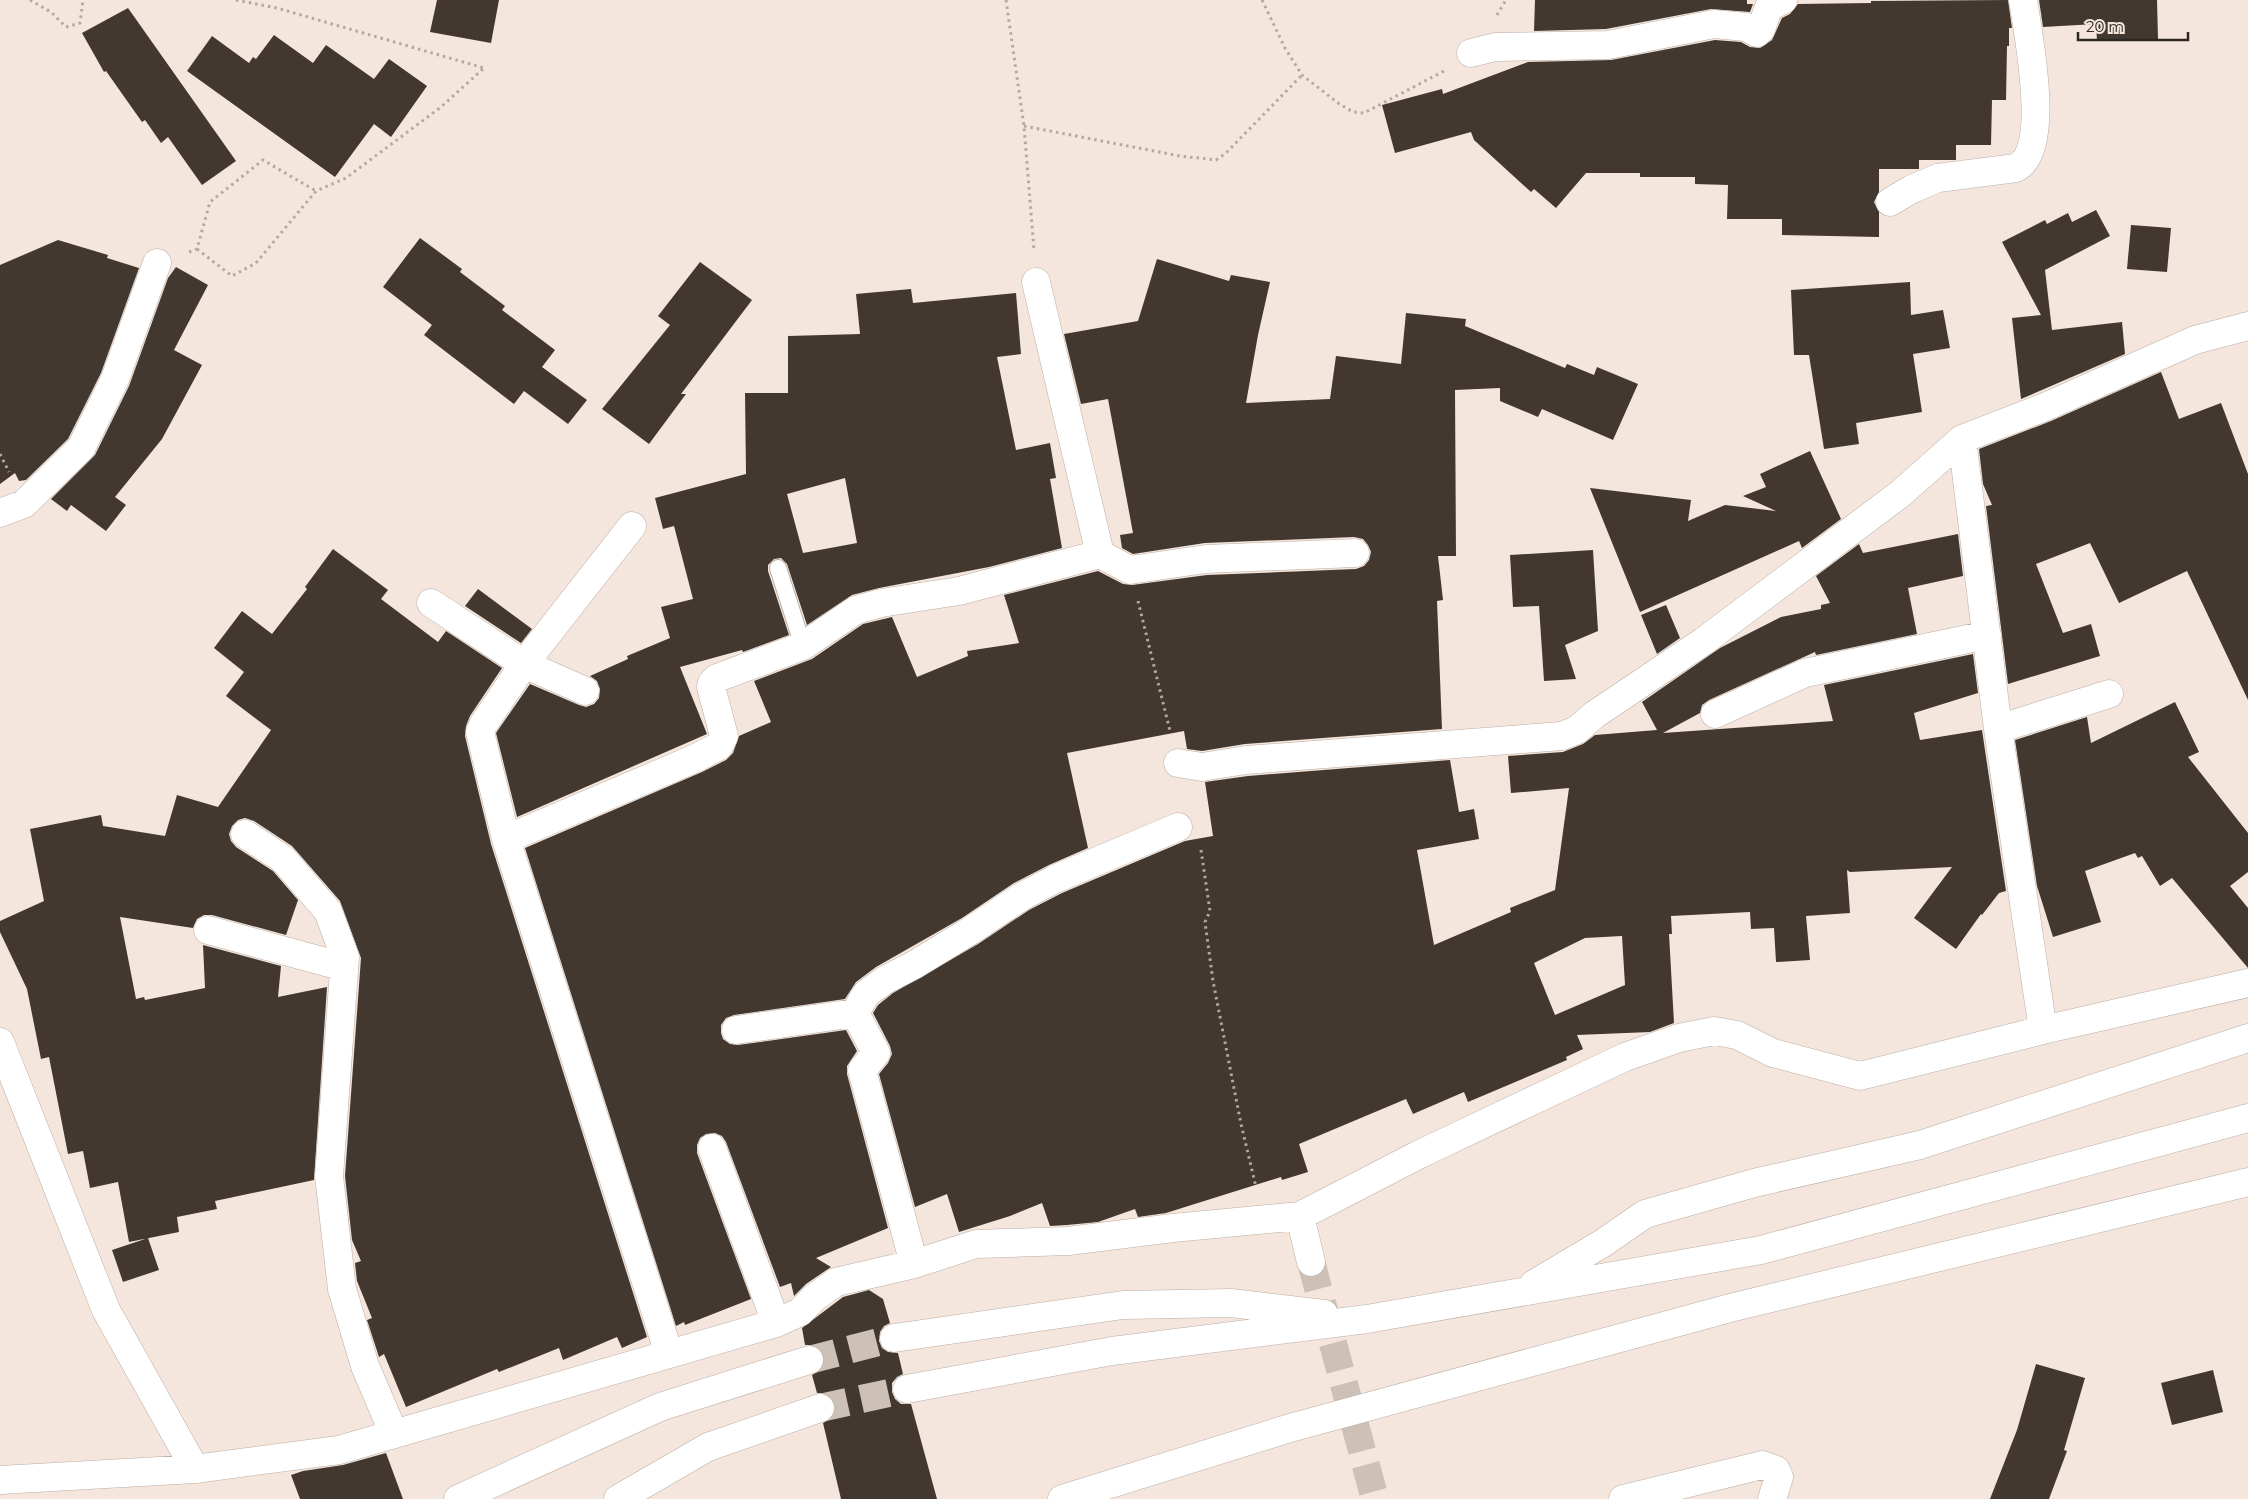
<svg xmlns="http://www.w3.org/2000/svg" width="2248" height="1499" font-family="Montserrat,sans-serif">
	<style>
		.building { fill: #423830; fill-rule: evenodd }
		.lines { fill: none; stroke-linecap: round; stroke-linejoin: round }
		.minor-tunnel { stroke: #ccc0b7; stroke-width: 28; stroke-dasharray: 28 14; stroke-linecap: butt }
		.motorway-tunnel { stroke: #ccc0b7; stroke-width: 28; stroke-dasharray: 28 14; stroke-linecap: butt }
		.service-casing { stroke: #bbaea4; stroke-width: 18 }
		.minor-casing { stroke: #bbaea4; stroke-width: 29 }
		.motorway-casing { stroke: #bbaea4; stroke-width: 29 }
		.path { stroke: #b3a8a0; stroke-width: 3; stroke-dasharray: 2.5 4; stroke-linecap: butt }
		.service { stroke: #fff; stroke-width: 16 }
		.minor { stroke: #fff; stroke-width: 28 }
		.motorway { stroke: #fff; stroke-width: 28 }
	</style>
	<rect width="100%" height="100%" fill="#f4e6dc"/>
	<path class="building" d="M437,0H499L491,43L430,32Z
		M1535,0H1747V4H1753L1750,12L1711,9L1606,29L1534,31Z
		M2008,0L2012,28H2009V46H2007L2006,100H1992L1991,145H1956V160H1919V169H1879V192L1874,202L1879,212V237L1782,235V219H1727L1728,185L1695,184V177H1640V173H1586L1556,208L1534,189L1531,192L1474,140L1471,132L1395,153L1382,105L1442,89L1443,94L1528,62L1611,60L1715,40L1741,42L1750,47L1760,48L1772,40L1782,18L1790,14L1798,4L1871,3V1Z
		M2039,0H2157L2158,39L2097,41L2096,24L2043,27Z
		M128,8L236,161L202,185L168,137L161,143L145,120L142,122L106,71L104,72L82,33Z
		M274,35L313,63L326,45L374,79L389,59L427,86L391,137L374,124L335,177L187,71L212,36L249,63L253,57L256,59Z
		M2096,210L2110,236L2045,270L2052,330L2122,322L2125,354L2021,399L2012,318L2041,315L2002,242L2045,220L2047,224L2068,213L2072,222Z
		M2131,225L2171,228L2167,272L2127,269Z
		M420,238L462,269L460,272L505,306L502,310L555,350L542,367L587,400L568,424L524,391L514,404L424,335L432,325L383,287Z
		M58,240L108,255L107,258L139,268L101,373L68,439L26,480L19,481L15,473L0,484V265Z
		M1157,259L1229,281L1231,275L1270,282L1258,335L1246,403L1330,399L1336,356L1401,364L1406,313L1466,319L1465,326L1565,368L1567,364L1594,375L1597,367L1638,384L1613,440L1542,409L1538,417L1500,401V388L1455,390L1456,556H1438L1443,600L1437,601L1442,729L1245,744L1202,751L1187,749L1184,731L1067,753L1088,848L1049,865L1014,883L962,918L876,967L856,982L845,999L734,1015L726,1018L721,1025V1033L723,1039L730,1044L738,1045L846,1030L857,1051L847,1066V1074L888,1228L816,1258L831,1267L806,1284L794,1296L791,1283L780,1287L726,1142L722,1136L715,1133L706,1134L700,1138L697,1145V1153L751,1299L685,1325L684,1322L676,1326L525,848L702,772L726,760L733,753L739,736L771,722L754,681L812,659L863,624L892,617L917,677L968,656L967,651L1019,643L1004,595L1098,571L1123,584L1132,585L1207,575L1356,569L1364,566L1369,560L1371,552L1368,545L1363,539L1354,537L1205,543L1133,554L1122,548L1120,535L1133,533L1108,399L1081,404L1064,334L1138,321Z
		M700,262L752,300L681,394H686L649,444L602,409L670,325L658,316Z
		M176,267L208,285L174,350L202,365L162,439L115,497L126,505L106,531L71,505L67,511L51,499L95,455L129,386L168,278Z
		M1910,282L1911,315L1943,310L1950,348L1913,354L1922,412L1856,423L1859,444L1824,449L1809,355H1794L1791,290Z
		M911,289L913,303L1016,293L1021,354L997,357L1016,450L1050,443L1056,478L1050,479L1062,548L989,567L879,588L852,595L807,625L787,564L781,558L774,559L768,565V571L789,635L743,652L742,650L680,667L707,734L517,817L496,733L530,684L579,705L586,707L594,704L599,698L600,689L597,681L590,676L628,659L627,656L670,638L661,607L693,599L674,526L663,529L655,498L746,474L745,393H788V336L860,334L856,294ZM845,478L857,543L803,553L787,494Z
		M2161,372L2179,419L2221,403L2248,474V700L2187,571L2119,603L2090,543L2036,564L2063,633L2091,624L2100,656L2008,684L1986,506L1992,505L1983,484L1979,449L2051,421Z
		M1810,451L1841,519L1802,548L1799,541L1640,612L1590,488L1691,500L1688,521L1725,505L1776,511L1743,496L1766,487L1760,474Z
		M1958,534L1963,576L1908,588L1917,634L1816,655L1815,652L1709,700L1702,705L1700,713L1663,733L1833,721L1824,685L1973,654L1978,693L1914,713L1920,740L1982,730L2006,891L1999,893L1982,915L1981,914L1956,949L1914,918L1952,867L1850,872L1847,870L1850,913L1806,916L1810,960L1776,962L1774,928L1751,929L1750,912L1671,916L1672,934H1669L1674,1023L1650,1032L1577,1035L1583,1049L1566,1057L1567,1060L1468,1102L1464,1092L1413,1114L1406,1099L1299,1144L1308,1172L1282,1180L1281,1177L1166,1213L1138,1217L1135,1209L1098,1222L1067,1225L1050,1226L1042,1203L1010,1216L959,1232L947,1194L915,1207L879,1074L888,1063L892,1054L890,1046L873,1013L878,1005L893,993L978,944L1029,910L1062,893L1185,841L1213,836L1205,782L1248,776L1450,760L1459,812L1474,809L1479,839L1417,850L1434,945L1511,912L1510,908L1555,890L1569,788L1511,793L1508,756L1563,752L1583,744L1595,735L1657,730L1642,702L1720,648L1781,617L1821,609V605L1830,603L1816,576L1859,544L1863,553ZM1622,936L1625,985L1555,1015L1534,963L1585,938Z
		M333,549L388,590L381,599L438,642L446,631L502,668L470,716L466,726L465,736L491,844L647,1337L622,1348L617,1337L563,1360L559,1348L499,1372L497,1369L406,1407L384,1354L379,1357L367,1320L372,1318L357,1281L355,1263L361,1261L352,1240L345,1176L361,958L340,901L292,846L254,821L245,818L238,820L232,826L229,834L231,841L236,847L273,871L298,900L286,935L212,915H204L197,919L193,928L120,917L136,999L144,997L145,1000L205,988L203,945L281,966L278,997L327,987L314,1180L215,1201L217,1209L177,1217L179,1232L129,1242L118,1182L90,1188L83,1151L68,1154L49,1057L41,1059L27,989L0,932V921L44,901L30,829L101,815L103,826L165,836L177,795L218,807L271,730L226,696L244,672L214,648L242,611L272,634L307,589L305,587Z
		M1593,550L1598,631L1565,645L1576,679L1544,681L1539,606L1513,607L1510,555Z
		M478,589L532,629L521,643L465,606Z
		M1666,605L1680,638L1657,654L1641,615Z
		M2175,702L2199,752L2188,757L2248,833V872L2230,886L2248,908V968L2172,878L2160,886L2142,856L2138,858L2135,853L2085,871L2101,922L2053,937L2037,886L2015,740L2087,717L2091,743Z
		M148,1238L159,1270L123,1282L112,1250Z
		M869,1290L883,1299L890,1323L884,1326L880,1332L879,1341L882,1348L888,1352L898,1353L903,1374L897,1377L892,1383V1392L895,1399L901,1404H911L937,1499H841L823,1423L832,1418L835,1411V1403L830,1396L823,1393H817L812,1375L821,1370L824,1363V1356L819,1348L813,1345H805L802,1328L843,1297Z
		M2036,1364L2085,1378L2064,1450L2067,1451L2049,1499H1990L2017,1430Z
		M2213,1370L2223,1412L2172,1425L2161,1383Z
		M386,1453L403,1499H300L291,1475L303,1471L343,1465Z"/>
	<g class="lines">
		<path class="minor-tunnel" d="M1311,1262L1375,1499"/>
		<path class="motorway-tunnel" d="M809,1360L894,1338
			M820,1408L907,1389"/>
		<defs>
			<path id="service" d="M778,568L803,646"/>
			<path id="minor" d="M1471,53L1495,47L1608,45L1714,24L1746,27L1757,33L1761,29L1769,7L1783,0
				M1890,202L1912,189L1938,178L2016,168C2052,150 2028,34 2023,0
				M1036,282L1100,554
				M1962,439L1998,729L2043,1030
				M0,513L24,504L81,448L115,379L157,263
				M632,526L524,664L483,725L480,732L506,839L669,1354
				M431,603L524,664L585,691
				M1715,714L1805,673L1987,635
				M1998,729L2109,694
				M1178,763L1202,767L1246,760L1562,736L1577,730L1594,715L1704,641L1900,494L1962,439L2045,407L2195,340L2248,326
				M245,834L283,859L328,911L345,957L329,1176L342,1289L365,1366L394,1434
				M506,839L696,758L719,746L724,736L711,687L712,683L717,678L803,646L856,610L881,603L959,591L1100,554L1130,570L1206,559L1355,553
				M208,930L344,967
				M736,1030L855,1013
				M0,1042L106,1310L195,1469
				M712,1148L776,1323
				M1300,1216L1311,1262
				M914,1264L862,1070L876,1053L855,1013L866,994L885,980L914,965L970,931L1021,897L1055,879L1178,827
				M0,1480L195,1469L339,1450L776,1323L800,1312L815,1297L836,1282L914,1264L976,1244L1068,1241L1173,1228L1300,1216L1420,1154L1625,1057L1679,1038L1714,1031L1737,1035L1773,1053L1860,1076L2043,1030L2248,983
				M1623,1499L1762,1465L1776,1470L1779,1477L1772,1499"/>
			<path id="motorway" d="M1534,1284L1603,1243L1645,1214L1754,1183L1920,1145L2248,1038
				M894,1338L1123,1305L1231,1303L1324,1314
				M907,1389L1112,1351L1367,1319L1761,1250L2248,1118
				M458,1499L660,1407L809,1360
				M618,1499L708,1447L820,1408
				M1062,1499L1290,1428L1730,1308L2248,1182"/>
		</defs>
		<use href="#service" class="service-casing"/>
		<use href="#minor" class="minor-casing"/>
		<use href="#motorway" class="motorway-casing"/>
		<path class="path" d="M30,0L51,12L66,27L80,23L83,0
			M236,0L277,8L484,68
			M1006,0L1024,126L1034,250
			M1262,0L1285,48L1302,75L1338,103L1353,112L1364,113L1444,71
			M1497,15L1506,0
			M1024,126L1180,156L1216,160L1226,153L1302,75
			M197,249L232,276L256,263L316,191L346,178L441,107L484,68
			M189,252L197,249L210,202L263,160L316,191
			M0,454L9,472
			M1138,601L1170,731
			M1201,850L1210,911L1205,922L1213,981L1241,1124L1256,1187"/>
		<use href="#service" class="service"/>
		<use href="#minor" class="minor"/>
		<use href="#motorway" class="motorway"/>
	</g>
	<path d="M2078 32v8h110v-8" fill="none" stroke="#2d2824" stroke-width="2.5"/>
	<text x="2086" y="32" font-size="15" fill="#2d2824" stroke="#f4e6dc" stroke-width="4" paint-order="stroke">20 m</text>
</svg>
